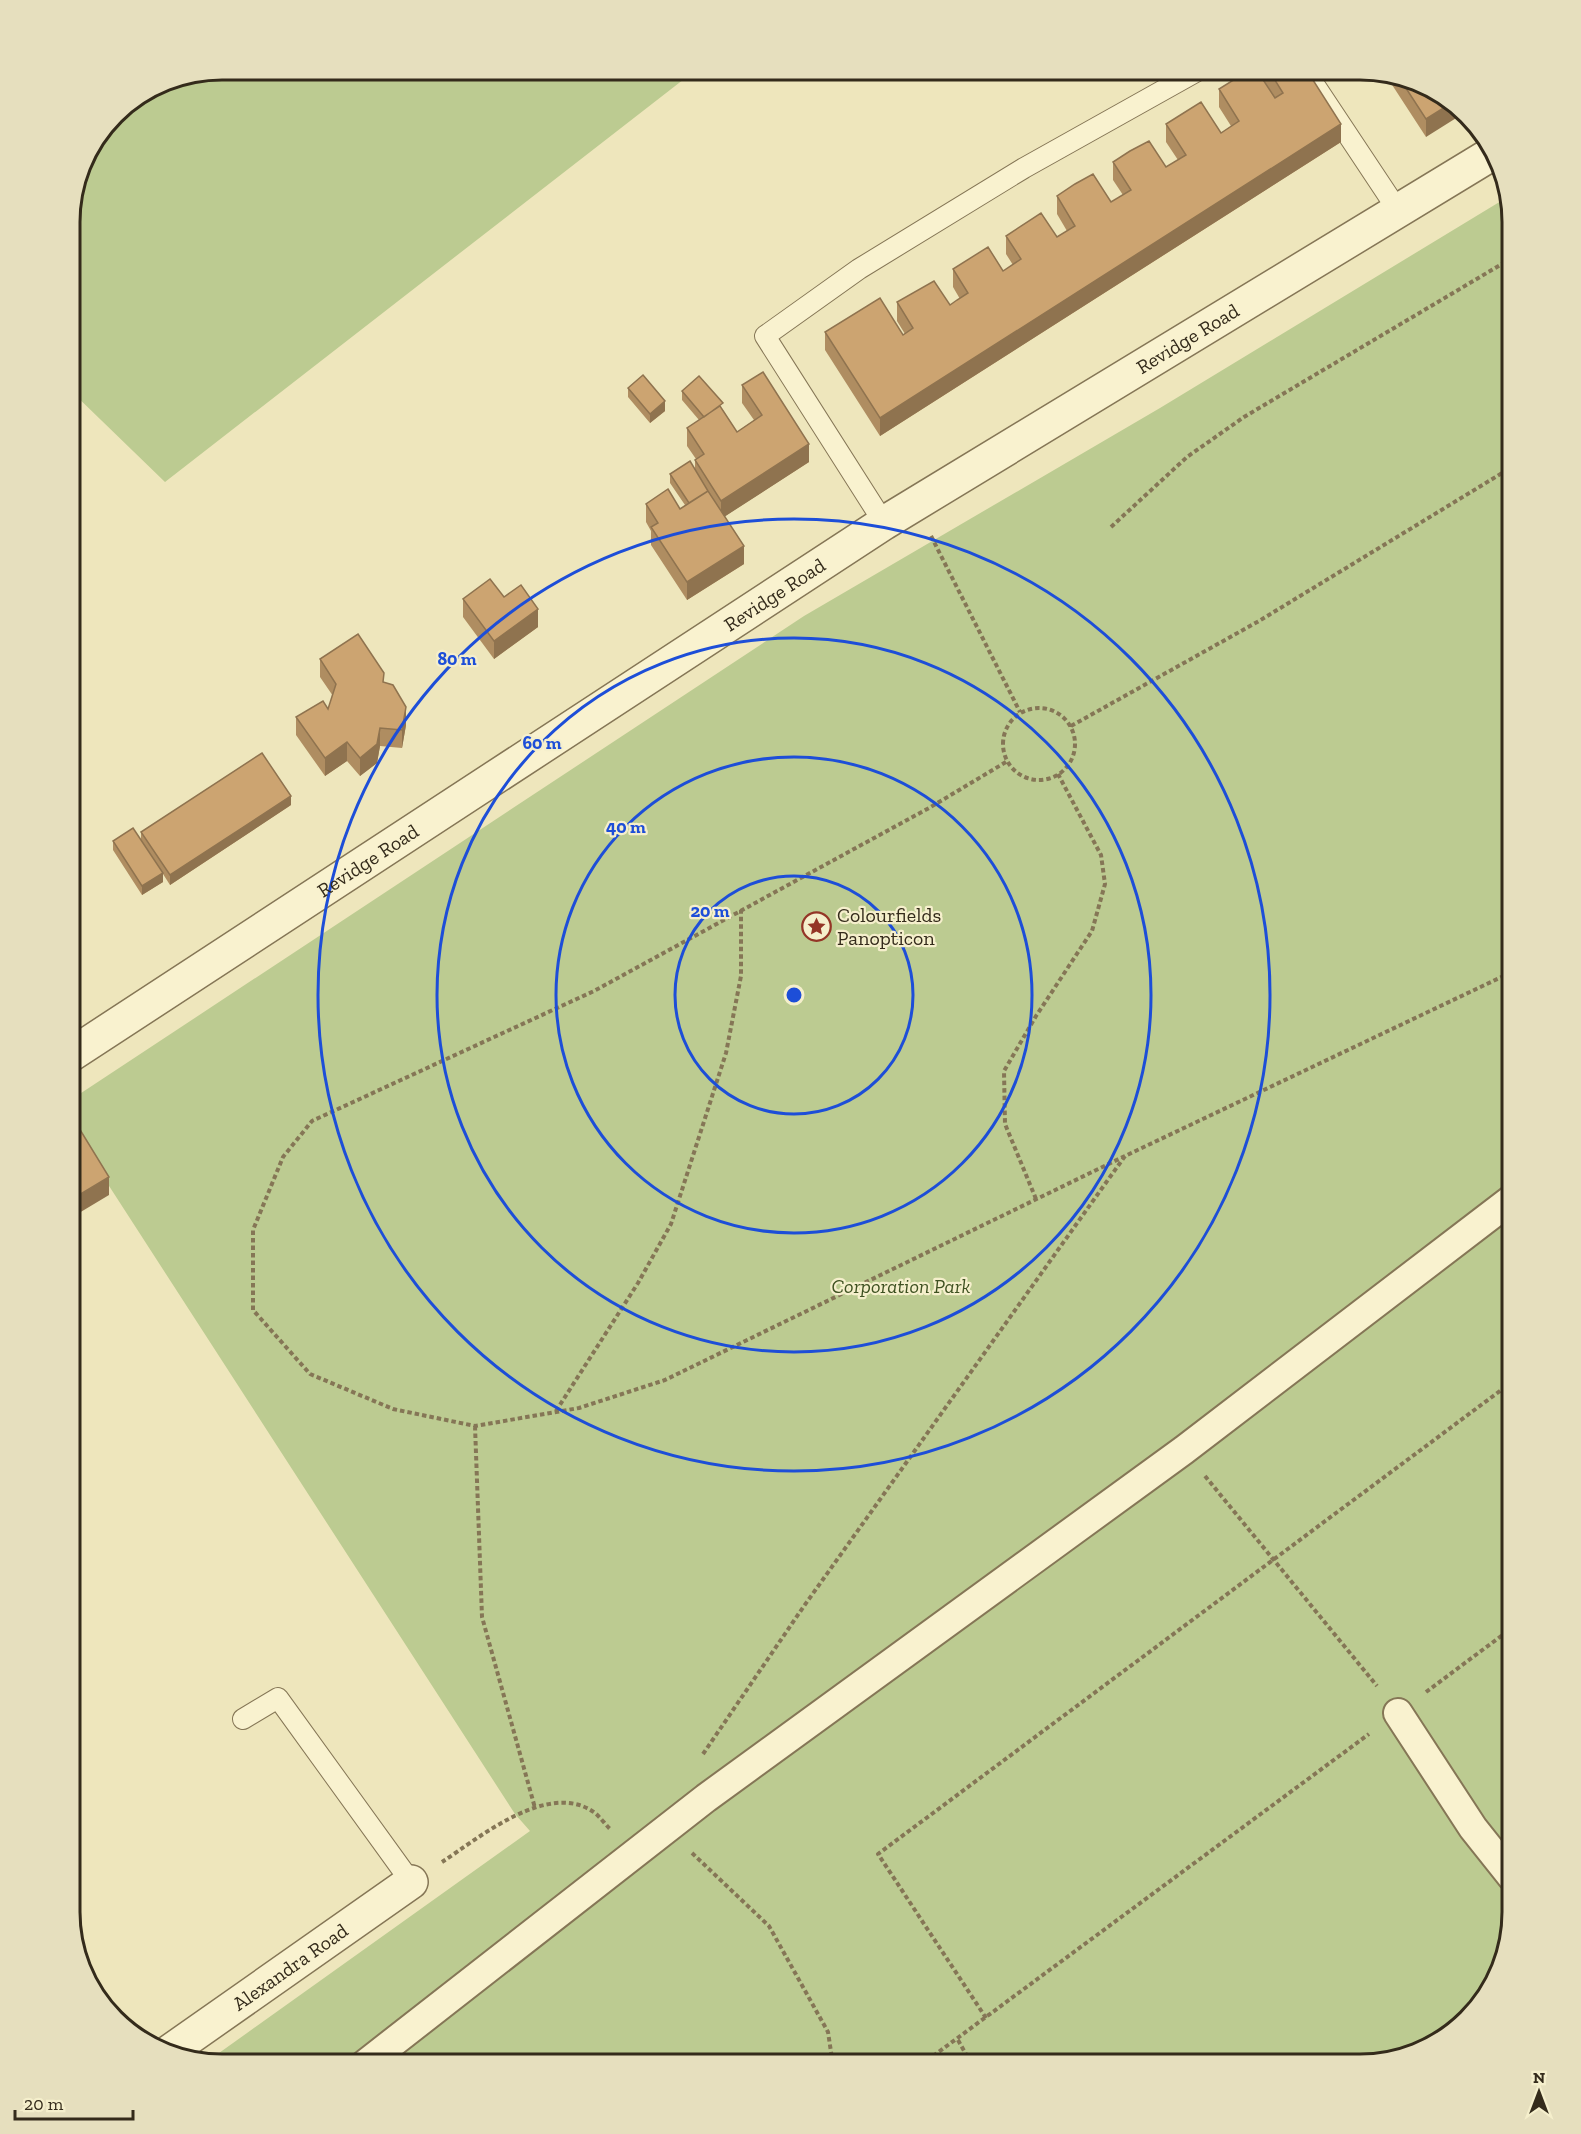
<svg xmlns="http://www.w3.org/2000/svg" width="1581" height="2134" font-family="'Zilla Slab',serif">
	<style>
		.green { fill: #bccb91 }
		.lines { fill: none; stroke-linecap: round; stroke-linejoin: round }
		.service-casing { stroke: #857656; stroke-width: 22 }
		.pedestrian-casing { stroke: #857656; stroke-width: 32 }
		.minor-casing { stroke: #857656; stroke-width: 36 }
		.path { stroke: #857656; stroke-width: 4; stroke-dasharray: 4.5 3; stroke-linecap: butt }
		.service { stroke: #f9f2cf; stroke-width: 20 }
		.pedestrian { stroke: #f9f2cf; stroke-width: 28 }
		.minor { stroke: #f9f2cf; stroke-width: 33 }
		.wall { fill: #af8d61 }
		.shaded-wall { fill: #8f734f }
		.building { fill: #cca471; stroke: #8f734f; stroke-width: 1.5 }
		.ring { fill: none; stroke: #1d4ed8; stroke-width: 3 }
		.labels { text-anchor: middle; stroke-width: 4.5; stroke-linejoin: round; paint-order: stroke }
		.street-label { font-size: 20px; fill: #342b1b; stroke: #f5efcc }
		.poi-label { font-size: 20px; fill: #342b1b; stroke: #f5efcc; text-anchor: start }
		.park-label { font-size: 20px; font-style: italic; fill: #3e5121; stroke: #f5efcc }
		.rim { fill: none; stroke: #342b1b; stroke-width: 3 }
		.centre { fill: #1d4ed8; stroke: #f5efcc; stroke-width: 3 }
		.ring-label { font-size: 18px; text-anchor: middle; font-weight: bold; fill: #1d4ed8; stroke: #f5efcc; stroke-width: 4.5; stroke-linejoin: round; paint-order: stroke }
	</style>
	<rect width="100%" height="100%" fill="#eee6bc"/>
	<path class="green" d="M222,69H697L165,482L69,389V211L85,154L121,107L164,81Z
		M1506,198L1512,222V1913L1491,1989L1436,2044L1360,2065L205,2063L530,1831L515,1814L69,1124V1101L804,616L1160,408Z"/>
	<g class="lines">
		<defs>
			<path id="service" d="M1304,69L1397,209
				M884,523L765,336L859,269L1024,168L1201,69
				M243,1719L278,1698L411,1882"/>
			<path id="pedestrian" d="M1398,1713L1473,1828L1512,1877
				M364,2065L706,1798L1184,1450L1512,1199"/>
			<g id="minor">
				<path id="s1" d="M69,1056L884,523L1493,153"/>
				<path id="s2" d="M169,2052L411,1882"/>
			</g>
		</defs>
		<use href="#service" class="service-casing"/>
		<use href="#pedestrian" class="pedestrian-casing"/>
		<use href="#minor" class="minor-casing"/>
		<path class="path" d="M1111,527L1187,457L1244,417L1512,258
			M931,536L1020,712
			M1003 744a36 36 0 1 1 72 0a36 36 0 1 1-72 0Z
			M1071,726L1259,621L1512,467
			M1006,762L929,808L594,991L312,1121L283,1157L253,1230V1310L310,1374L393,1409L475,1426L579,1408L665,1380L1125,1156
			M1036,1199L1005,1124L1004,1071L1036,1016L1092,931L1105,884L1101,855L1058,774
			M556,1411L638,1283L671,1224L726,1053L741,976V910
			M475,1426L482,1617L535,1808
			M1205,1476L1377,1686
			M1426,1692L1512,1628
			M703,1754L804,1606L1125,1156L1512,972
			M692,1853L769,1926L828,2032L833,2065
			M442,1862C479,1838 549,1779 595,1813C600,1817 605,1824 610,1829
			M986,2018L878,1854L1512,1382
			M958,2040L972,2065
			M921,2065L1369,1734"/>
		<use href="#service" class="service"/>
		<use href="#pedestrian" class="pedestrian"/>
		<use href="#minor" class="minor"/>
	</g>
	<path class="wall" d="M1264,69H1306L1341,142L880,436L825,350V332L903,335L905,334L897,321V302L950,305L960,299L953,287V269L1003,271L1013,265L1006,254V236L1057,237L1067,231L1057,214V196L1111,202L1123,195L1113,180V162L1166,167L1178,160L1166,142V124L1221,133L1231,126L1219,107V89L1275,98L1264,81Z
		M1385,74L1436,90L1426,137Z
		M742,385L809,462L725,516L744,564L687,600L651,545V531L646,522V504L680,509L685,505L670,483V474L695,470V460L696,459L687,446V428L699,420L682,400V391L723,410L737,432L754,420L742,403Z
		M628,388L665,411L650,423L628,397Z
		M463,599L538,627L494,659L463,617Z
		M320,659L384,682L406,725L402,748L380,746L377,763L360,776L347,761L325,776L296,735V717L328,709L333,696L320,677Z
		M291,805L170,885L163,874V882L142,895L113,850V841L141,840V832Z"/>
	<path class="shaded-wall" d="M1450,104L1461,115L1426,137V119Z
		M1341,124V142L880,436V418Z
		M665,401V411L650,423V414Z
		M809,444V462L721,519V501Z
		M744,546V564L687,600V582Z
		M538,609V627L494,659V641Z
		M406,707V725L402,748V730Z
		M380,728V746L377,763L360,776V758Z
		M347,742V761L325,776V758Z
		M291,796V805L170,885V875Z
		M163,873V882L142,895V886Z
		M109,1177V1195L69,1219V1201Z"/>
	<path class="building" d="M1251,69H1256L1275,98L1283,93L1268,69H1306L1341,124L880,418L825,332L880,298L903,335L913,328L897,302L934,281L950,305L957,300L968,293L953,269L988,247L1003,271L1021,259L1006,236L1041,213L1057,237L1075,226L1057,196L1075,184L1093,174L1111,202L1131,190L1113,162L1130,151L1149,141L1166,167L1186,155L1166,124L1182,114L1201,102L1221,133L1239,121L1219,89Z
		M1400,79L1436,90L1450,104L1426,119Z
		M763,372L809,444L721,501L695,460L704,454L687,428L720,406L737,432L762,415L742,385Z
		M643,375L665,401L650,414L628,388Z
		M699,376L723,403L704,417L682,391Z
		M690,461L708,491L689,503L670,474Z
		M668,489L680,509L708,491L744,546L687,582L651,527L658,523L646,504Z
		M490,579L504,597L521,585L538,609L494,641L463,599Z
		M358,634L384,673L383,682L393,685L406,707L402,730L380,728L377,744L360,758L347,742L325,758L296,717L323,701L328,709L336,684L320,659Z
		M262,753L291,796L170,875L141,832Z
		M133,828L163,873L142,886L113,841Z
		M71,1115L109,1177L69,1201V1116Z"/>
	<g class="ring">
		<circle cx="794" cy="995" r="119"/>
		<circle cx="794" cy="995" r="238"/>
		<circle cx="794" cy="995" r="357"/>
		<circle cx="794" cy="995" r="476"/>
	</g>
	<defs>
		<symbol id="sight-ring" viewBox="-11 -11 22 22"><circle r="9.5" fill="#f5efcc" stroke="#943526" stroke-width="1.5"/><path d="M0-6L1.8-2.2L6-1.7L2.9 1.2L3.7 5.4L0 3.3L-3.7 5.4L-2.9 1.2L-6-1.7L-1.8-2.2Z" fill="#943526"/></symbol>
	</defs>
	<g fill-rule="evenodd">
		<use href="#sight-ring" x="800" y="910" width="33" height="33"/>
	</g>
	<g class="labels">
		<g class="street-label">
			<text dy="7" stroke="none"><textPath href="#s1" startOffset="1329">Revidge Road</textPath></text>
			<text dy="7" stroke="none"><textPath href="#s1" startOffset="843">Revidge Road</textPath></text>
			<text dy="7" stroke="none"><textPath href="#s1" startOffset="357">Revidge Road</textPath></text>
			<text dy="7" stroke="none"><textPath href="#s2" startOffset="148">Alexandra Road</textPath></text>
		</g>
		<g class="poi-label">
			<text x="837" y="922">Colourfields<tspan x="837" dy="23">Panopticon</tspan></text>
		</g>
		<g class="park-label">
			<text x="901" y="1293">Corporation Park</text>
		</g>
	</g>
	<path d="M0 0H1581V2134H0ZM222 80H1360A142 142 0 0 1 1502 222V1912A142 142 0 0 1 1360 2054H222A142 142 0 0 1 80 1912V222A142 142 0 0 1 222 80Z" fill="#e6dfbe" fill-rule="evenodd"/>
	<path class="rim" d="M222 80H1360A142 142 0 0 1 1502 222V1912A142 142 0 0 1 1360 2054H222A142 142 0 0 1 80 1912V222A142 142 0 0 1 222 80Z"/>
	<circle cx="794" cy="995" r="9" class="centre"/>
	<g class="ring-label">
		<text x="457" y="665">80 m</text>
		<text x="542" y="749">60 m</text>
		<text x="626" y="833">40 m</text>
		<text x="710" y="917">20 m</text>
	</g>
	<g transform="translate(1539 2092)" stroke="#f5efcc" stroke-width="4.5" paint-order="stroke">
	<path d="M0-4.5L10 22L0 15L-10 22Z" fill="#342b1b"/>
	<text y="-9" font-size="16" font-weight="bold" text-anchor="middle" fill="#342b1b">N</text>
	</g>
	<path d="M15 2110v9h118v-9" fill="none" stroke="#342b1b" stroke-width="3"/>
	<text x="24" y="2110" font-size="18" fill="#342b1b" stroke="#f5efcc" stroke-width="4.5" paint-order="stroke">20 m</text>
</svg>
